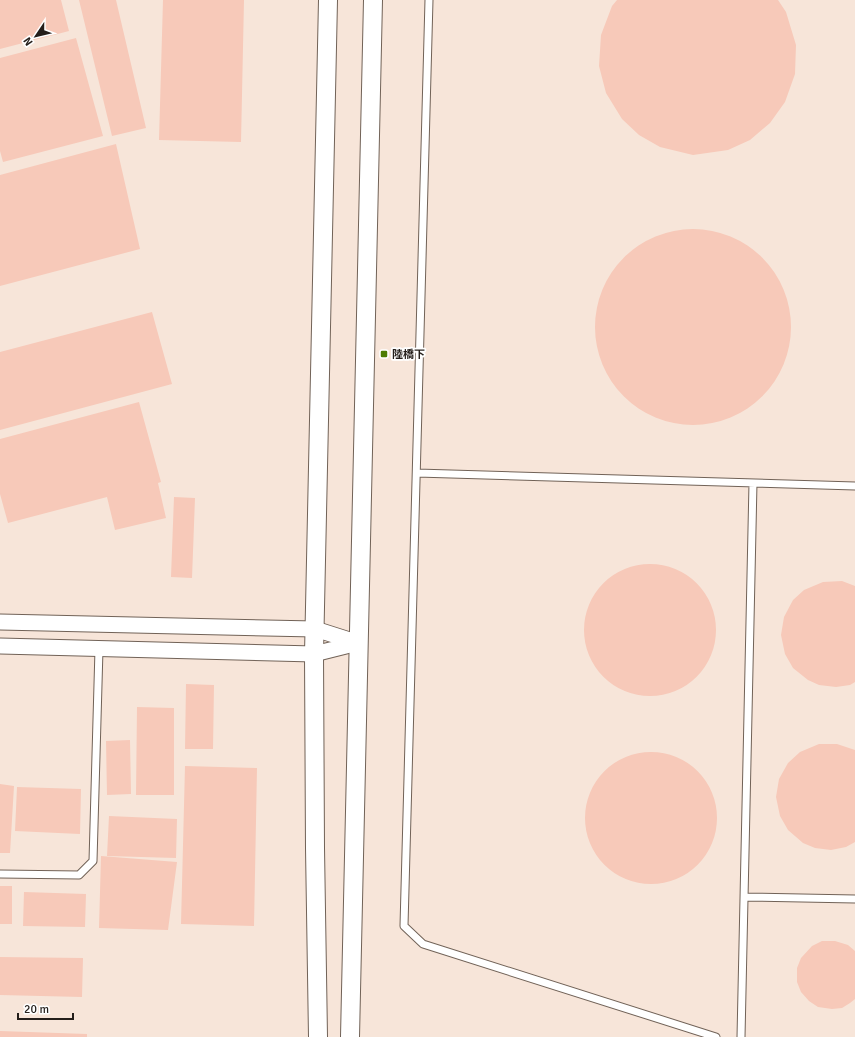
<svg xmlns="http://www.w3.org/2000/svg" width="855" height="1037" font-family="Signika,'Noto Sans JP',sans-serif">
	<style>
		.building { fill: #f7c9b9 }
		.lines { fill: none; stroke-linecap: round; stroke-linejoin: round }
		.service-casing { stroke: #716257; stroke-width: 9 }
		.minor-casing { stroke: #716257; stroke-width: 17 }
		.tertiary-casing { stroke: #716257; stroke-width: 20 }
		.service { stroke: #fff; stroke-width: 7 }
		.minor { stroke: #fff; stroke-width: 15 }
		.tertiary { stroke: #fff; stroke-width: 18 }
		.poi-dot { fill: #4d7c03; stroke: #fff; stroke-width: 1.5 }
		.labels { text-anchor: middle; stroke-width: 3.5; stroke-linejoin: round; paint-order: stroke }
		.poi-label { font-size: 11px; font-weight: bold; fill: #241e1a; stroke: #fff; text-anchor: start }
	</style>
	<rect width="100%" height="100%" fill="#f7e5d9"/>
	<path class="building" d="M0,0H61L69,31L0,49Z
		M79,0H116L146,128L112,136Z
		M163,0H244L241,142L159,140Z
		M617,0H778L786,12L796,45L795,74L785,102L770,123L750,140L728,150L693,155L660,147L639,135L622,119L606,93L599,66L601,35L612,6Z
		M76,38L103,136L3,162L0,151V58Z
		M116,144L140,249L0,286V175Z
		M595 327a98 98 0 1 1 196 0a98 98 0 1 1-196 0Z
		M152,312L172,384L0,430V352Z
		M139,402L161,482L158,483L166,518L115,530L107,497L8,523L0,494V439Z
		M174,497L195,498L192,578L171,577Z
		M584 630a66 66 0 1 1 132 0a66 66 0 1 1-132 0Z
		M842,581L855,586V682L850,685L836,687L819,685L808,680L793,668L785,654L781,635L784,617L793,600L804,590L823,582Z
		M186,684L214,685L213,749H185Z
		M137,707L174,708V795H136Z
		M130,740L131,794L107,795L106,741Z
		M819,744H837L855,750V842L846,847L831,850L815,848L803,843L788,830L780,816L776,797L779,779L788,763L800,752Z
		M585 818a66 66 0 1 1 132 0a66 66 0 1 1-132 0Z
		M185,766L257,768L254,926L181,924Z
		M0,784L14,786L10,853H0Z
		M17,787L81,789L80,834L15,831Z
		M109,816L177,819L176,858L107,856Z
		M101,856L177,862L168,930L99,928Z
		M0,886H12V924H0Z
		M24,892L86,894L85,927L23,926Z
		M822,941H835L848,945L855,951V999L850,1003L842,1008L832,1009L818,1007L809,1001L801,992L797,982V968L801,958L812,946Z
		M0,957L83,958L82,997L0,995Z
		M0,1031L87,1034V1037H0Z"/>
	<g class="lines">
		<defs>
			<path id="service" d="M429,0L404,926L423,944L716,1037
				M417,473L855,486
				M0,874L79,875L93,861L99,649
				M744,897L855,899
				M741,1037L753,483"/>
			<path id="minor" d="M0,622L315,629L359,643
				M0,646L314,654L358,643"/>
			<path id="tertiary" d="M318,1037L315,848L314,654L328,0
				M350,1037L373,0"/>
		</defs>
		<use href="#service" class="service-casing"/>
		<use href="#minor" class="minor-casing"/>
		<use href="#tertiary" class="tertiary-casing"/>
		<use href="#service" class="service"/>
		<use href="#minor" class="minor"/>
		<use href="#tertiary" class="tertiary"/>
	</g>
	<rect class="poi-dot" x="380" y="350" width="8" height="8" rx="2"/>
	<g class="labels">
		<g class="poi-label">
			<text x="392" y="358">陸橋下</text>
		</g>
	</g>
	<g transform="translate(36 36) rotate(235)" stroke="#ffffff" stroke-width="3" paint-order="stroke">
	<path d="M0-3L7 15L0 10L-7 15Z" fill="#241e1a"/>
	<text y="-6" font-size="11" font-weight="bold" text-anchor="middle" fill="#241e1a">N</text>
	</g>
	<path d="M18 1013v6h55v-6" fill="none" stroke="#241e1a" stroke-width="2"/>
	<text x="24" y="1013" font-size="12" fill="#241e1a" stroke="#ffffff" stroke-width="3" paint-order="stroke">20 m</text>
</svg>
